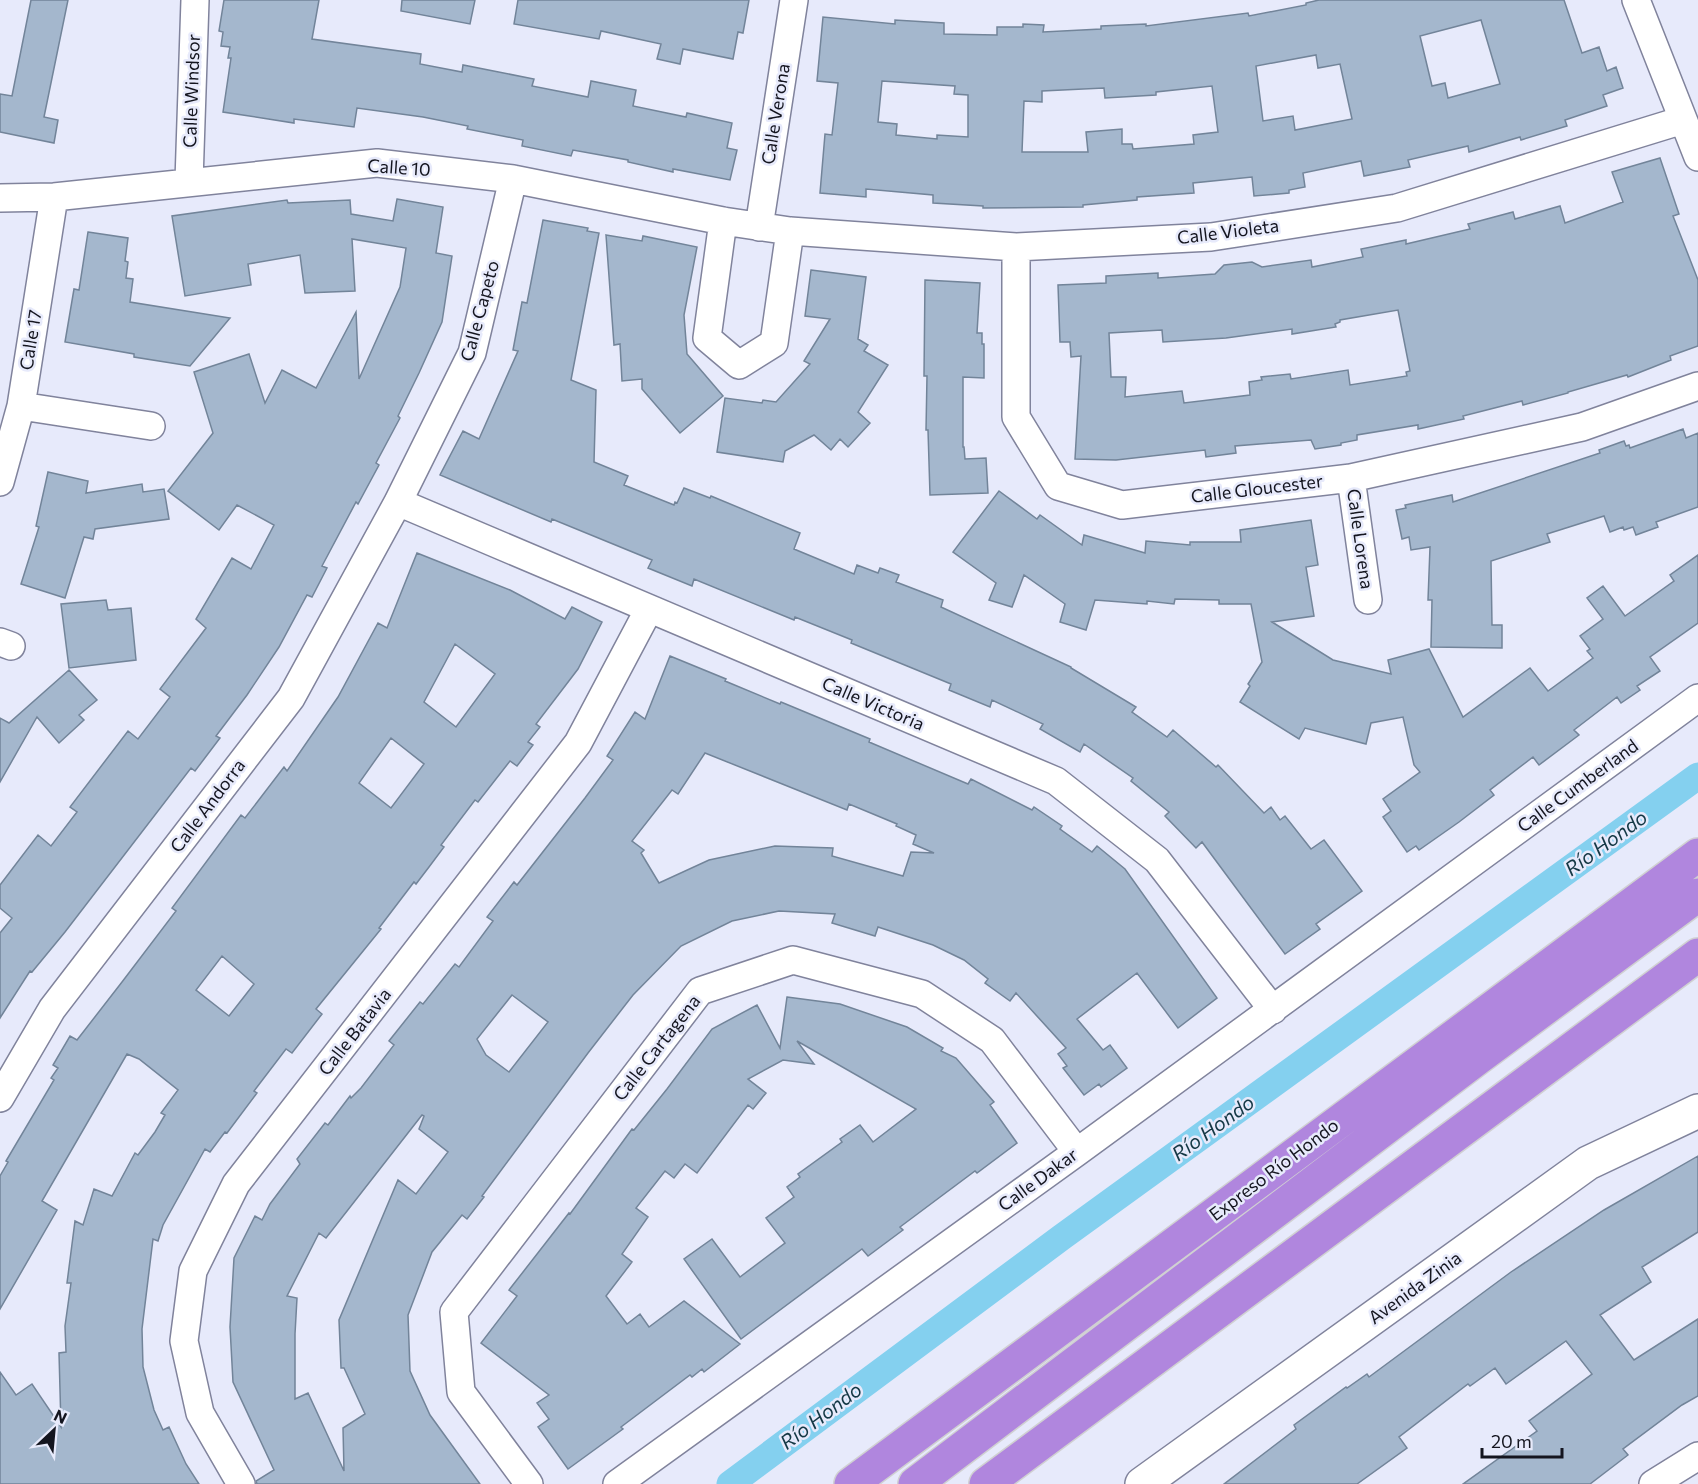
<svg xmlns="http://www.w3.org/2000/svg" width="1698" height="1484" font-family="Commissioner,sans-serif">
	<style>
		.lines { fill: none; stroke-linecap: round; stroke-linejoin: round }
		.canal { stroke: #84d0ef; stroke-width: 27 }
		.building { fill: #a4b7cd; stroke: #728499; stroke-width: 1.5; fill-rule: evenodd }
		.minor-casing { stroke: #80839c; stroke-width: 30 }
		.tertiary-casing { stroke: #80839c; stroke-width: 36 }
		.motorway-casing { stroke: #d0d0d2; stroke-width: 36 }
		.minor { stroke: #fff; stroke-width: 27 }
		.tertiary { stroke: #fff; stroke-width: 33 }
		.motorway { stroke: #b086de; stroke-width: 33 }
		.labels { text-anchor: middle; stroke-width: 5; stroke-linejoin: round; paint-order: stroke }
		.street-label { font-size: 18px; fill: #14151f; stroke: #e7eafb }
		.water-label { font-size: 20px; font-style: italic; fill: #143845; stroke: #e7eafb }
	</style>
	<rect width="100%" height="100%" fill="#e7eafb"/>
	<g class="lines">
		<path class="canal" d="M730,1484L1062,1237L1698,776"/>
	</g>
	<path class="building" d="M31,0H68L44,117L58,120L54,143L0,132V94L12,96Z
		M224,0H319L312,39L421,54L420,64L462,72L463,65L534,79L532,86L588,97L591,81L636,90L633,106L686,117L687,113L732,123L727,148L737,150L730,180L673,169V172L628,162V160L573,150L571,156L522,146L523,140L467,129L468,126L423,117L357,108L354,127L294,119V123L223,112L231,58H228L230,47L221,46L223,32L219,31Z
		M402,0H475L470,24L401,11Z
		M518,0H749L743,33L738,32L733,59L683,49L680,64L657,59L661,44L601,31L599,39L514,24Z
		M1319,0H1564L1582,53L1599,47L1607,71L1616,67L1623,88L1603,95L1607,106L1565,120L1567,126L1521,140L1520,137L1469,152L1468,146L1408,160L1410,167L1364,176L1361,161L1303,173L1305,187L1289,190V193L1254,196L1252,177L1193,183L1194,193L1137,197V200L1083,205V207L983,208V206L933,203V195L866,189V197L820,193L825,134L832,135L838,83L817,81L823,17L895,24V20L944,23V34L997,35V27H1023V24L1044,25L1043,32L1101,29V26L1146,24V26L1248,13L1249,16L1306,5V3ZM1481,20L1500,84L1448,98L1445,83L1432,86L1420,36ZM1316,55L1318,68L1340,64L1352,119L1295,130L1293,116L1263,121L1256,66ZM882,81L955,86L954,94L968,95V137L937,135V139L896,135L897,124L878,122ZM1212,86L1218,132L1193,135L1194,144L1133,149L1132,144H1122V129L1086,132L1088,152H1022L1024,101L1042,102V91L1104,88L1105,98L1156,95V92Z
		M1660,158L1679,214L1673,216L1698,280V346L1670,356L1671,360L1628,377L1627,375L1568,392V393L1523,405L1522,401L1463,416L1464,419L1418,429V425L1357,435V440L1341,443V445L1315,449L1311,440L1235,446L1236,453L1206,457L1205,450L1116,460L1075,459L1081,356L1071,357L1070,342H1060L1058,285L1106,283V276L1158,273V278L1215,274L1224,265L1252,262L1262,267L1311,260L1312,267L1363,257L1361,249L1406,240V244L1470,229L1468,224L1513,212L1515,219L1560,206L1565,223L1623,202L1612,172ZM1398,310L1410,371L1406,372L1407,376L1350,385L1348,370L1291,379L1290,374L1261,377L1262,380L1249,382L1250,395L1184,403L1182,391L1125,397L1126,377H1111L1109,333L1162,330L1163,342L1226,338L1292,329V334L1336,327L1335,324L1340,322V320Z
		M397,199L443,207L436,253L452,256L442,322L419,373L398,416L400,418L376,463L379,465L358,504L356,502L322,566L327,568L312,597L307,595L279,647L247,695L216,736L220,738L195,771L191,768L65,932L32,972L30,971L0,1018V933L12,918L0,908V885L38,835L51,846L77,812L70,807L128,731L138,739L170,697L160,689L206,628L196,619L232,558L251,569L274,525L237,505L219,530L168,491L213,433L194,372L249,354L265,403L282,370L316,388L356,312L359,379L400,287L406,248L352,239L355,291L305,293L300,255L248,264L251,285L185,296L172,216L287,200L288,203L350,200L351,214L393,221Z
		M543,220L588,228L587,231L599,233L571,380L596,390L594,462L628,476L624,485L674,505L675,502L677,503L684,488L710,498L711,496L800,533L794,549L854,574L857,565L878,573L880,568L899,575L896,582L943,600L941,607L1071,667V668L1136,707L1132,712L1167,737L1173,730L1216,767L1218,765L1264,813L1271,807L1280,820L1285,816L1311,849L1324,840L1362,891L1316,924L1320,929L1285,954L1202,842L1196,848L1165,816L1169,812L1131,781L1133,778L1084,744L1080,752L1040,729L1043,724L992,700L990,707L949,690L951,684L851,643L852,640L795,617L794,620L694,579L692,586L648,568L652,560L552,519L551,522L440,475L463,431L479,439L518,351L513,350L522,302L527,303Z
		M88,232L128,238L125,261L128,262L126,278L133,279L130,302L230,318L190,366L134,357V354L65,342L74,289L79,290Z
		M606,235L642,241L643,236L697,247L684,315L687,354L723,396L680,433L642,389V379L622,381L620,344L614,345Z
		M811,270L866,277L858,339L868,345L864,351L888,365L858,412L870,423L848,447L840,439L831,450L814,435L785,451L783,462L717,452L725,398L762,403L763,400L776,402L810,364L804,361L830,319L805,316Z
		M925,280L980,283L977,333H982V344H984V378L963,377V447H964L965,459L986,458L988,493L930,495L928,430H926L927,376H924Z
		M1683,429L1686,438L1698,433V507L1656,522L1658,527L1636,535L1633,527L1624,530L1623,527L1610,532L1604,516L1547,534L1550,542L1491,561L1492,625H1502V648L1431,647L1432,600H1428L1430,547L1411,550L1409,537L1402,539L1396,510L1406,508L1405,505L1452,495L1453,502L1600,453L1599,450L1624,441L1626,446L1629,445L1630,448Z
		M48,472L88,481L86,493L142,484L143,492L164,489L169,519L95,529L93,539L84,537L65,598L21,584L39,527L36,526Z
		M999,491L1037,519L1040,515L1082,545L1084,535L1145,553L1146,541L1190,545V542H1241L1240,530L1311,520L1318,565L1306,567L1314,616L1272,622L1333,660L1391,674L1388,660L1429,649L1463,717L1530,668L1548,691L1593,658L1587,651L1590,649L1580,636L1603,619L1587,598L1603,586L1625,616L1674,581L1670,575L1698,555V623L1650,657L1660,671L1637,686L1640,690L1621,703L1617,697L1574,730L1579,735L1539,765L1533,757L1490,790L1494,795L1459,822L1419,850L1416,846L1407,852L1383,817L1391,811L1383,799L1420,772L1414,765L1403,717L1371,723L1366,744L1305,728L1299,739L1240,702L1250,686L1248,684L1262,662L1251,604H1219V600L1175,599L1174,604L1147,601V604L1095,600L1086,630L1060,622L1065,604L1024,575L1012,607L989,600L996,583L953,552Z
		M417,553L510,590L565,619L572,607L602,622L578,669L536,724L540,727L528,742L533,745L517,766L510,761L478,802L475,800L441,845L444,847L429,867L416,884L414,882L379,928L381,929L316,1009L322,1014L292,1053L286,1049L254,1091L257,1093L227,1133L225,1132L210,1152L205,1149L163,1225L158,1241L153,1239L142,1329L143,1367L154,1410L163,1430L169,1427L186,1464L199,1484H0V1372L16,1395L32,1384L61,1427L59,1353L66,1352L65,1326L71,1283H67L75,1221L83,1225L94,1189L112,1196L135,1153L138,1155L155,1132L165,1115L161,1113L178,1090L139,1059L127,1054L42,1201L57,1210L0,1309V1176L8,1162L6,1161L54,1080L51,1078L58,1068L53,1065L70,1036L77,1040L122,982L176,911L172,908L241,815L245,818L284,767L287,771L338,697L378,623L387,628ZM455,644L495,674L456,727L424,702ZM391,738L424,764L391,808L359,783ZM222,956L254,984L229,1016L196,990Z
		M106,600L108,610L131,608L136,660L69,668L61,604Z
		M670,656L726,679L725,681L780,704L781,702L870,739L869,742L968,784L971,779L1032,810L1034,807L1062,826L1060,829L1092,852L1097,846L1125,869L1217,998L1178,1028L1137,973L1077,1019L1103,1050L1110,1045L1127,1068L1101,1087L1099,1084L1084,1095L1063,1068L1067,1066L1058,1054L1066,1048L1016,993L1010,1001L985,983L988,979L964,960L933,945L878,927L875,936L832,923L835,914L779,911L732,921L681,946L633,995L588,1053L482,1196L484,1197L467,1219L462,1215L432,1252L408,1315L410,1371L430,1415L480,1484H257L256,1481L274,1470L233,1382L230,1327L234,1258L255,1216L262,1220L270,1204L300,1164L297,1159L325,1123L328,1125L350,1096L351,1098L361,1088L394,1045L389,1041L420,1002L423,1004L455,964L459,967L493,921L487,917L514,882L517,885L585,798L613,760L607,756L635,712L645,719ZM705,753L847,810L849,804L897,824L896,826L916,835L913,844L934,853L911,852L903,876L832,856L833,848L775,846L709,860L659,883L641,853L644,850L632,841L672,790L678,794ZM512,995L548,1022L509,1072L486,1055L477,1039ZM422,1115L424,1116L419,1129L448,1152L416,1194L398,1180L339,1320L341,1368H344L365,1414L343,1428L344,1471L308,1393L295,1399V1334L297,1298L287,1296L319,1233L326,1238Z
		M69,670L97,700L79,715L84,720L59,743L37,717L0,782V718L9,723Z
		M787,997L840,1004L907,1027L943,1048L941,1051L956,1058L994,1102L990,1105L1017,1143L977,1173L975,1171L900,1227L903,1230L868,1256L862,1249L741,1339L684,1259L712,1239L740,1277L785,1243L766,1218L794,1197L787,1187L800,1177L798,1174L842,1142L840,1139L860,1125L873,1142L916,1109L797,1041L814,1064L783,1060L748,1079L766,1093L753,1109L748,1105L697,1173L685,1164L674,1178L665,1171L636,1208L648,1217L622,1254L632,1262L606,1296L627,1324L640,1314L649,1327L684,1301L740,1344L704,1372L702,1369L692,1377L690,1375L621,1427L623,1429L568,1469L538,1427L549,1419L537,1403L549,1395L481,1343L517,1296L509,1290L569,1213L570,1214L632,1129L634,1130L667,1089L712,1029L757,1005L780,1048Z
		M1698,1156V1232L1642,1267L1651,1282L1600,1315L1634,1360L1698,1319V1396L1682,1405L1623,1449L1628,1455L1590,1484H1463L1537,1431L1529,1421L1592,1374L1566,1341L1506,1384L1495,1368L1470,1386L1468,1384L1399,1437L1407,1448L1357,1484H1224L1296,1429L1294,1425L1346,1387L1347,1388L1367,1374L1369,1377L1511,1272L1604,1210Z"/>
	<g class="lines">
		<defs>
			<path id="minor" d="M1636,0L1698,157
				M189,181L195,0
				M0,198L54,197L377,163L513,179L723,221L790,231L1016,247L1211,237L1397,208L1683,120
				M723,221L707,338L739,365L774,343L790,231
				M759,227L794,0
				M1016,247V417L1058,486L1122,505L1351,478L1582,427L1698,386
				M21,406L151,426
				M1351,478L1368,600
				M0,482L21,406L54,197
				M398,502L1056,781L1157,860L1273,1010
				M0,642L11,646
				M0,1098L52,1009L291,698L398,502L472,353L513,179
				M241,1484L200,1413L184,1341L193,1271L236,1184L578,743L649,609
				M529,1484L461,1392L454,1312L700,991L793,960L922,994L992,1040L1077,1152
				M617,1484L1077,1152L1698,698
				M1653,1484L1698,1456"/>
			<path id="tertiary" d="M1142,1484L1588,1163L1698,1111"/>
			<path id="motorway" d="M851,1484L1698,855
				M915,1484L1478,1058L1698,895
				M986,1484L1698,955"/>
		</defs>
		<use href="#minor" class="minor-casing"/>
		<use href="#tertiary" class="tertiary-casing"/>
		<use href="#motorway" class="motorway-casing"/>
		<use href="#minor" class="minor"/>
		<use href="#tertiary" class="tertiary"/>
		<use href="#motorway" class="motorway"/>
	</g>
	<g class="labels">
		<g class="street-label">
			<text transform="translate(192 91) rotate(-88)" y="6">Calle Windsor</text>
			<text transform="translate(776 114) rotate(-81)" y="6">Calle Verona</text>
			<text transform="translate(399 168) rotate(4)" y="6">Calle 10</text>
			<text transform="translate(1228 232) rotate(-7)" y="6">Calle Violeta</text>
			<text transform="translate(480 311) rotate(-75)" y="6">Calle Capeto</text>
			<text transform="translate(31 340) rotate(-81)" y="6">Calle 17</text>
			<text transform="translate(1257 489) rotate(-7)" y="6">Calle Gloucester</text>
			<text transform="translate(1360 539) rotate(82)" y="6">Calle Lorena</text>
			<text transform="translate(873 704) rotate(23)" y="6">Calle Victoria</text>
			<text transform="translate(1578 786) rotate(-36)" y="6">Calle Cumberland</text>
			<text transform="translate(208 806) rotate(-53)" y="6">Calle Andorra</text>
			<text transform="translate(355 1032) rotate(-52)" y="6">Calle Batavia</text>
			<text transform="translate(657 1048) rotate(-52)" y="6">Calle Cartagena</text>
			<text transform="translate(1274 1170) rotate(-37)" y="6">Expreso Río Hondo</text>
			<text transform="translate(1038 1180) rotate(-36)" y="6">Calle Dakar</text>
			<text transform="translate(1415 1288) rotate(-36)" y="6">Avenida Zinia</text>
		</g>
		<g class="water-label">
			<text transform="translate(1606 843) rotate(-36)" y="7">Río Hondo</text>
			<text transform="translate(1213 1128) rotate(-36)" y="7">Río Hondo</text>
			<text transform="translate(821 1416) rotate(-37)" y="7">Río Hondo</text>
		</g>
	</g>
	<g transform="translate(54 1430) rotate(26)" stroke="#e7eafb" stroke-width="4.5" paint-order="stroke">
	<path d="M0-4.5L10 22L0 15L-10 22Z" fill="#14151f"/>
	<text y="-9" font-size="16" font-weight="bold" text-anchor="middle" fill="#14151f">N</text>
	</g>
	<path d="M1482 1448v9h80v-9" fill="none" stroke="#14151f" stroke-width="3"/>
	<text x="1491" y="1448" font-size="18" fill="#14151f" stroke="#e7eafb" stroke-width="4.5" paint-order="stroke">20 m</text>
</svg>
